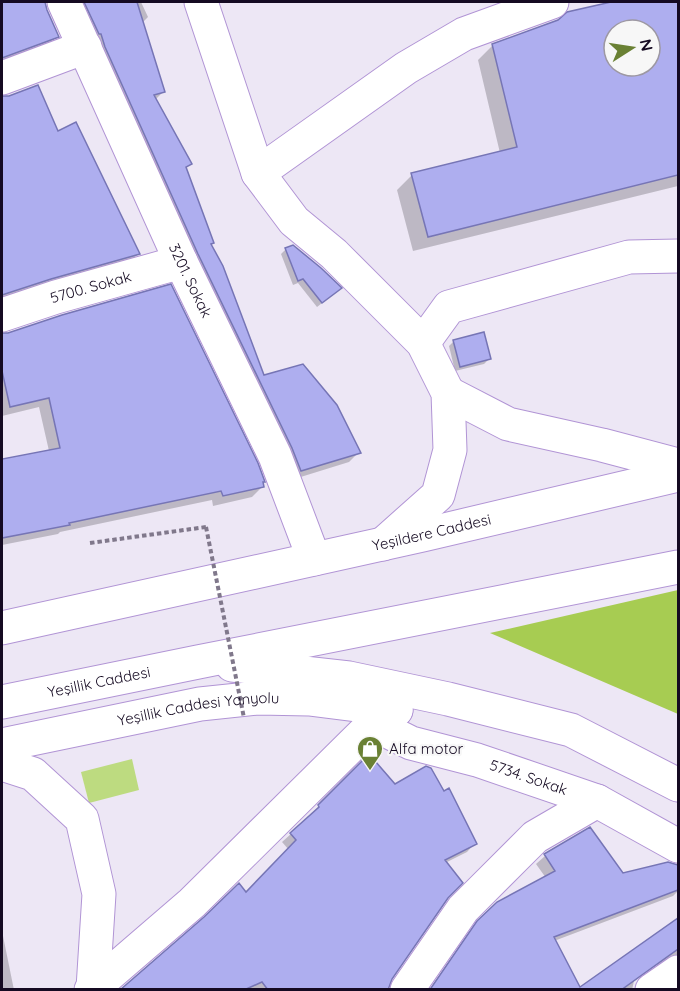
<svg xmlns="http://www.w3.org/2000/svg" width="680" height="991" font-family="Quicksand,sans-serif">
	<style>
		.green { fill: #bddb80 }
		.forest { fill: #a7cc52 }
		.shadow { fill: #0003; fill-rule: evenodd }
		.building { fill: #aeaeef; stroke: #7675b5; stroke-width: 1.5; fill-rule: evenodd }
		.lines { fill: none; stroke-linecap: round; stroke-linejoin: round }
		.minor-casing { stroke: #b194d5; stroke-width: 35 }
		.major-casing { stroke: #b194d5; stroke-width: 35 }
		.highway-casing { stroke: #b194d5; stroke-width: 35 }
		.path { stroke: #80788b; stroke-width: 4; stroke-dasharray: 4.5 3; stroke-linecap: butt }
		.minor { stroke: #fff; stroke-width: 33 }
		.major { stroke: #fff; stroke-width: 33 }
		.highway { stroke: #fff; stroke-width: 33 }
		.path-bridge { stroke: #80788b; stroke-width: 4; stroke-dasharray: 4.5 3; stroke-linecap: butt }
		.labels { text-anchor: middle; stroke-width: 4.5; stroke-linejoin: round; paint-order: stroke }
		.street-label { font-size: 15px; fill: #150a22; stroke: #f7f7f7 }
		.poi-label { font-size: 15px; fill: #150a22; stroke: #f7f7f7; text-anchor: start }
	</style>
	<rect width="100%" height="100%" fill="#ede7f5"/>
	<path class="green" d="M132,759L139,790L89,803L81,772Z"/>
	<path class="forest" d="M678,590V714L490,633Z"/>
	<path class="shadow" d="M2,2H44L45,10L57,36L47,46L2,64Z
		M69,2H141L148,17L142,23L163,92L155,100L190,164L185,169L213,243L210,245L263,377L359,452L349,462L291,480Z
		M617,2H678V186L413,251L397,190L412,175L500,153L478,60L493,45L559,21L568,14ZM614,30H650V66H614Z
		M9,97L57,133L138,254L128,264L2,301V98Z
		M286,249L335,293L317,307L298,283L293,285L281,254Z
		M8,334L262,487L252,497L213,506L212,500L60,532L58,534L2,545V461L49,451L39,407L2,416V335Z
		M454,341L489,359L484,364L455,371L449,346Z
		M369,757L395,786L475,843L467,852L445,863L446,897L390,979L387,990H123L246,894L289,850L282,842L311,816L310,815Z
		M590,829L622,875L676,866L678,874V891L673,896L554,941L580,990H429L469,932L498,903L546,878L536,864L545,856Z
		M678,919V964L667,961L657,965L634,981L632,990H580Z
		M2,931L14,990H2Z"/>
	<path class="building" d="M2,2H45L47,10L59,37L2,58Z
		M84,2H137L165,92L154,95L192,164L186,167L214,243L211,244L223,266L264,375L303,364L337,405L361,453L301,471L292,448L198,254L105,47L101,34H99Z
		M611,2H678V175L428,237L411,173L517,147L492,44L558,20L567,12ZM614,30H650V66H614Z
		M38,85L58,131L76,122L140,254L51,279L2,295V96H9Z
		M293,245L321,268L342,288L322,303L303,279L298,281L285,248Z
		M171,284L258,463L265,482H263L264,487L223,496L221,491L69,523L70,525L2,538V459L60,448L49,398L10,407L2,371V333H8L62,315Z
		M484,332L491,359L460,367L453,340Z
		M369,754L395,784L426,766L431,768L444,791L449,788L477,844L445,860L463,883L448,898L392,979L388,990H268L262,982L244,990H120L204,917L239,883L246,892L296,840L290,833L319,807L318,805Z
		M590,827L623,873L668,862L678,865V890L554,937L580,987L678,918V949L621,990H432L431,988L477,921L497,902L555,871L544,854Z"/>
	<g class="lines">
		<defs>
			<g id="minor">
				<path id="s1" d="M64,2L181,262L275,456L314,559"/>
				<path d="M201,2L258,173L294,221L334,254L423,343L448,393L450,450L438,495L383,544"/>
				<path d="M2,78L85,47"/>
				<path d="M258,173L406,68L464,34L552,2"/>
				<path id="s2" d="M2,315L56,297L181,262"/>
				<path d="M423,343L449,307L629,257L678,256"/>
				<path d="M448,393L508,424L602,445L678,465"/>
				<path id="s3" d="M373,724L411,743L477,760L597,801L678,846"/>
				<path d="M91,990L192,903L373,724L396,710"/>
				<path d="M407,990L463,909L535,837L597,801"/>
				<path d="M652,990L678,972"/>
			</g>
			<g id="major">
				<path id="s4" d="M2,745L200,704L258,698L309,699L396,710"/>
				<path d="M2,764L33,774L82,819L99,894L93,988"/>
			</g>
			<g id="highway">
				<path id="s5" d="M2,628L423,535L678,475"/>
				<path d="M232,665L349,678L448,699L571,730L678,785"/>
				<path id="s6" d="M2,702L198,662L678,567"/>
			</g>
		</defs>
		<use href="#minor" class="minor-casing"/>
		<use href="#major" class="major-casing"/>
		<use href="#highway" class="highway-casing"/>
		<path class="path" d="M90,543L206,527"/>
		<use href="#minor" class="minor"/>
		<use href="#major" class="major"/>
		<use href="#highway" class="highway"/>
		<path class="path-bridge" d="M206,527L244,718"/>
	</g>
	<defs>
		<symbol id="shop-pin" viewBox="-11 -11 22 30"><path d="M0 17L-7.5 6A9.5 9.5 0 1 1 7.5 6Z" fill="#6a8134" stroke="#f7f7f7"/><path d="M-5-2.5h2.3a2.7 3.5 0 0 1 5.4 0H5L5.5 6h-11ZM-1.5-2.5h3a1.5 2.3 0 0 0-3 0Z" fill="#fff"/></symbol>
	</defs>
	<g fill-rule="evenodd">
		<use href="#shop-pin" x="355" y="734" width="30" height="40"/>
	</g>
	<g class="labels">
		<g class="street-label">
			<text dy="5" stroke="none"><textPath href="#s1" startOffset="306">3201. Sokak</textPath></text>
			<text dy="5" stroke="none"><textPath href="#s2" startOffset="93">5700. Sokak</textPath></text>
			<text dy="5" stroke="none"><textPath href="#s5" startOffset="440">Yeşildere Caddesi</textPath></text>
			<text dy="5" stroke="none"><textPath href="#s6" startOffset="99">Yeşillik Caddesi</textPath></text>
			<text dy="5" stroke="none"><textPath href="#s4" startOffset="200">Yeşillik Caddesi Yanyolu</textPath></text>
			<text dy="5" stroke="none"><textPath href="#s3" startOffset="165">5734. Sokak</textPath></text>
		</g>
		<g class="poi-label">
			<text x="389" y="754">Alfa motor</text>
		</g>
	</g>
	<rect width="680" height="991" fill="none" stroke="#150a22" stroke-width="6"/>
	<g transform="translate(632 48) rotate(78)"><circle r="28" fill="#f7f7f7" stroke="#9d98a2" stroke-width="1.5"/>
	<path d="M0-4.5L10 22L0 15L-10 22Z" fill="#6a8134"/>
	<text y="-9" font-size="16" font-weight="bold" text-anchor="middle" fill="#150a22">N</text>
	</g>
</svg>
